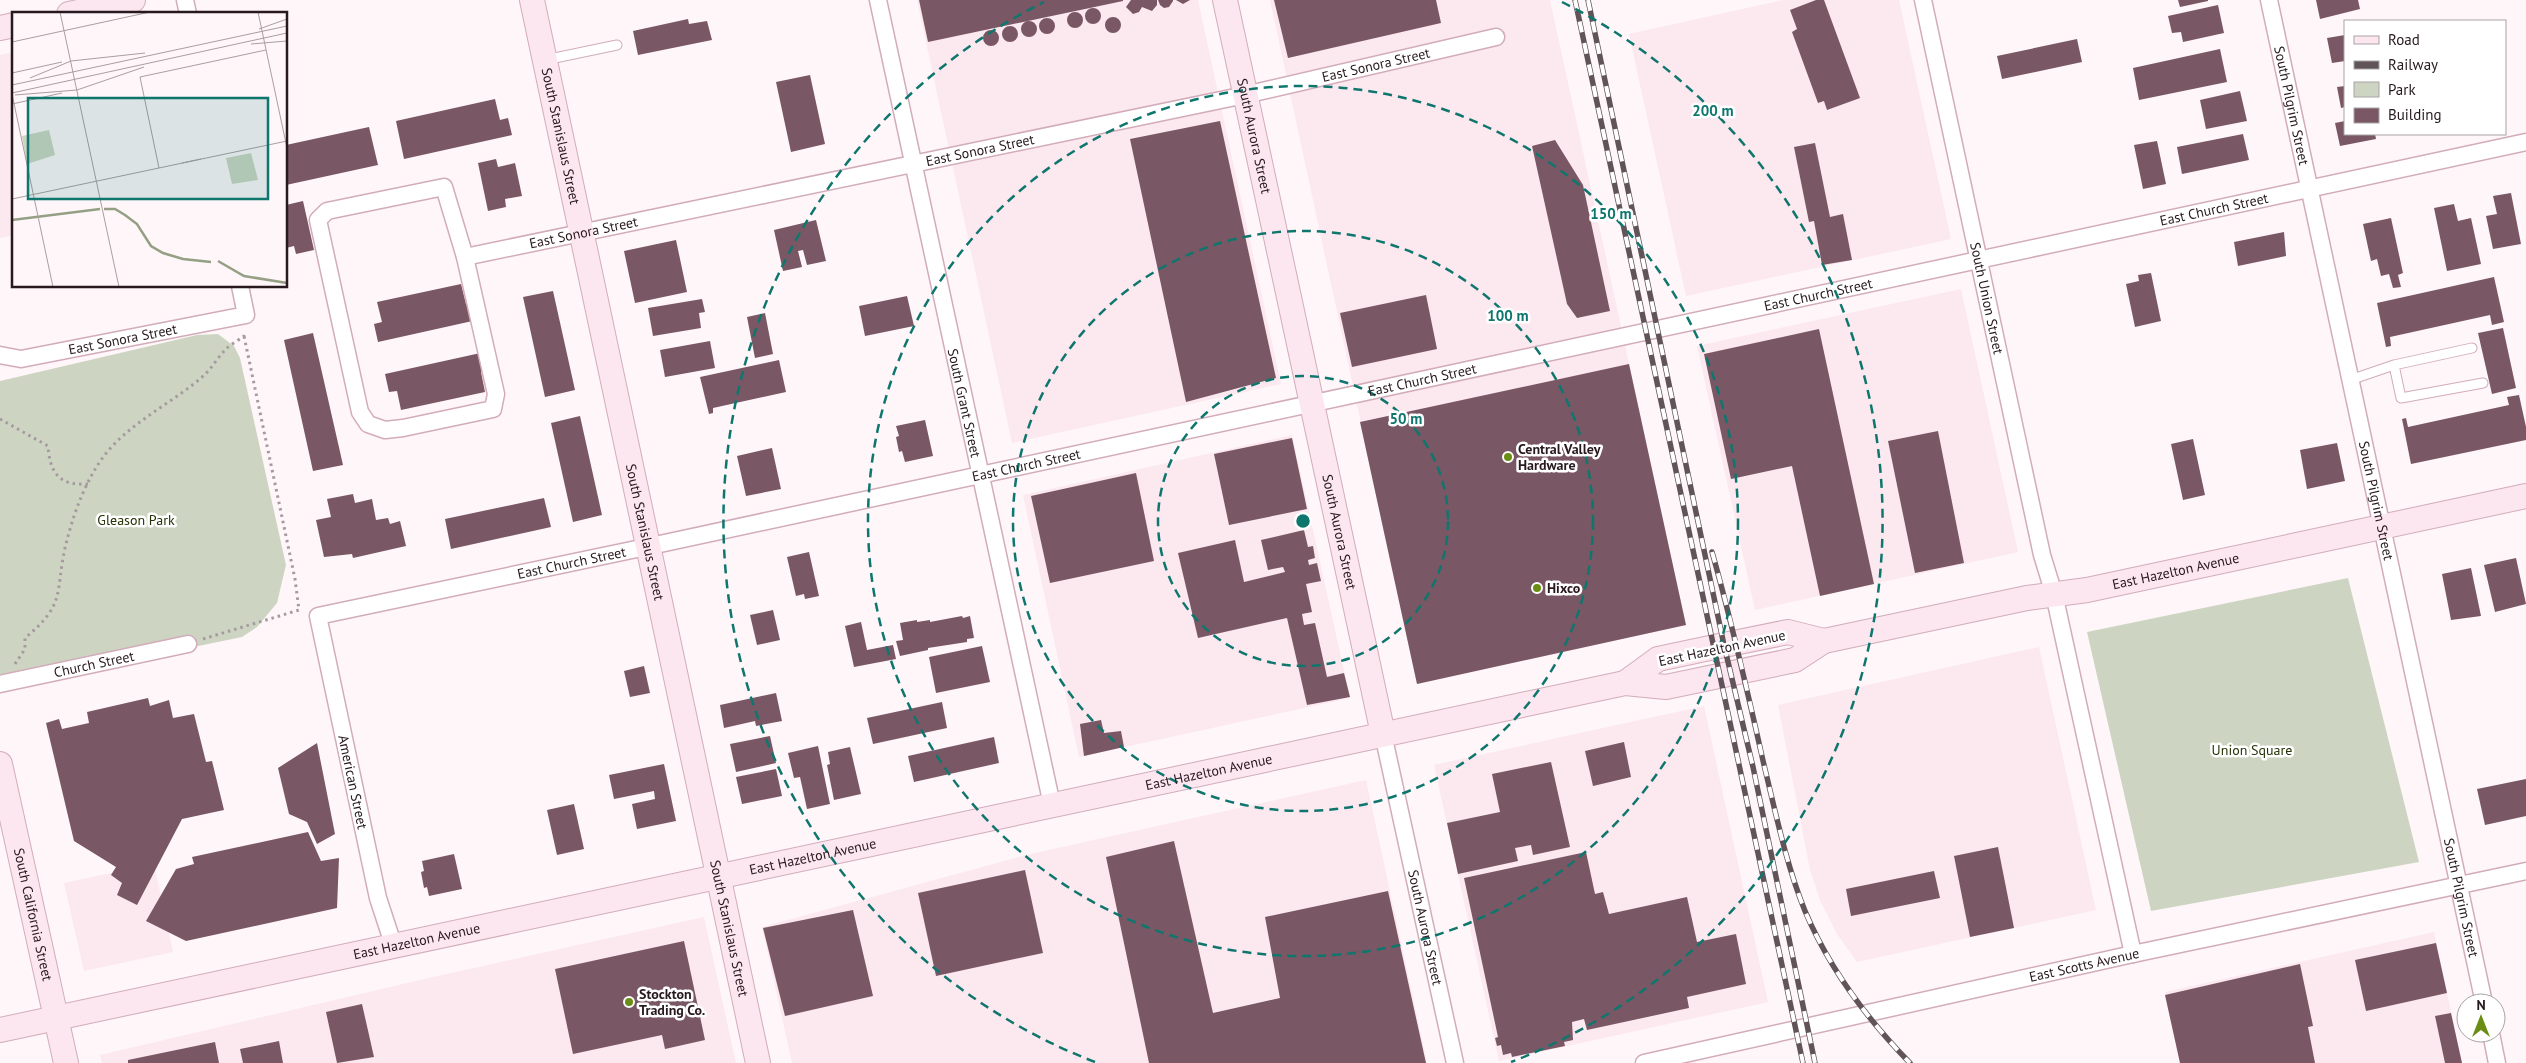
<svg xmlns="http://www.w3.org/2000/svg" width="2526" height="1063" font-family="'PT Sans',sans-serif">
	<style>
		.built { fill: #fce8ef }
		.green { fill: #cdd5c2 }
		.building { fill: #795764 }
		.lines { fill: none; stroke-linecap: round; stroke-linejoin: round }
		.lane-casing { stroke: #d2acba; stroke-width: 11 }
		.street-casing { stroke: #d2acba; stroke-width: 19 }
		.secondary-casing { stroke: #d2acba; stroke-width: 26 }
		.path { stroke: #a59a9e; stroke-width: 3; stroke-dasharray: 2.5 4; stroke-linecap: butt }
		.lane { stroke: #fff; stroke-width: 9 }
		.street { stroke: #fff; stroke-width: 16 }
		.secondary { stroke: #fce6ef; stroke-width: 24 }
		.rail-casing { stroke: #615459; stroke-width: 5.5 }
		.rail { stroke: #fff; stroke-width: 4; stroke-dasharray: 11; stroke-linecap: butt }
		.ring { fill: none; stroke: #0f766e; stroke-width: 2.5; stroke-dasharray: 9 6 }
		.poi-dot { fill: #6a8d14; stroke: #fff; stroke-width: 2 }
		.labels { text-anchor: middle; stroke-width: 5; stroke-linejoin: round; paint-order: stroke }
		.street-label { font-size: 14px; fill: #27191e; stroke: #fff }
		.poi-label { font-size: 14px; font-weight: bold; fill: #27191e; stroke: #fff; text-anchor: start }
		.park-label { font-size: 14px; fill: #253305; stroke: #fff }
		.inset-river { fill: none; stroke: #949f84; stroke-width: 2.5 }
		.inset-road { fill: none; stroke: #a99ea1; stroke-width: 1 }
		.view { fill: #0f766e; fill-opacity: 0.15; stroke: #0f766e; stroke-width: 2.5 }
		.inset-edge { fill: none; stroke: #27191e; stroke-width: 2.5 }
		.centre { fill: #0f766e; stroke: #fff; stroke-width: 2.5 }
		.ring-label { font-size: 15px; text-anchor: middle; font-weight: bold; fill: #0f766e; stroke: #fff; stroke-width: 5; stroke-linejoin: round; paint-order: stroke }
	</style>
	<rect width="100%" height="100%" fill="#fff6f9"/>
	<path class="built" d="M917,0H1198L1281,384L1012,443Z
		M1270,0H1550L1686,625L1417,684Z
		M1783,0H1899L1951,239L1686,296L1629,34Z
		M14,52V235L0,238V55Z
		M1961,289L2018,552L1755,610L1697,346Z
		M1292,435L1350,698L1079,757L1023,495Z
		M2039,647L2096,910L1857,962L1837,934L1820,900L1810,870L1778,705Z
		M1704,706L1768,1002L1499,1061L1434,765Z
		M1366,780L1427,1063H792L762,927L1026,855Z
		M154,864L173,952L84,971L64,883Z
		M704,917L736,1063H102L100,1055L433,977Z
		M2434,932L2462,1063H2180L2165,992Z"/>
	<path class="green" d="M218,334L234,346L240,358L286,565L277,603L257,627L242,637L0,687V381L197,335Z
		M2348,578L2419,862L2151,911L2087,632Z"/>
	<path class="building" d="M919,0H1123V1L928,42Z
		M1131,0H1157V5L1152,11L1142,7L1139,12L1133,14L1126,7Z
		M1158,0H1173V1L1169,7L1164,8L1160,5Z
		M1176,0H1190L1183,4Z
		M1274,0H1436L1441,23L1288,58Z
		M1816,0H1824L1860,98L1827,110L1824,101L1818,103L1792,32L1797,29L1790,10Z
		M2178,0H2208V1L2180,7Z
		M2316,0H2358L2360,9L2320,19Z
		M2218,5L2224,33L2183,42L2181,32L2172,33L2168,16Z
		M1085 16a8 8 0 1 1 16 0a8 8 0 1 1-16 0Z
		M1067 20a8 8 0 1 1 16 0a8 8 0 1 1-16 0Z
		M1105 25a8 8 0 1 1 16 0a8 8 0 1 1-16 0Z
		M1039 26a8 8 0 1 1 16 0a8 8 0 1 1-16 0Z
		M688,19L689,24L707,21L712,40L638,55L633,31Z
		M1021 29a8 8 0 1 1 16 0a8 8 0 1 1-16 0Z
		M1002 34a8 8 0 1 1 16 0a8 8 0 1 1-16 0Z
		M983 38a8 8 0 1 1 16 0a8 8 0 1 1-16 0Z
		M2345,35V61L2332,63L2327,38Z
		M2077,39L2082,62L2002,79L1997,56Z
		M2220,49L2227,82L2139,100L2133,68Z
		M810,75L825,144L791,152L776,82Z
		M2345,86V107L2341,108L2337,87Z
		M2240,91L2247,121L2206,129L2200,100Z
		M495,99L500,120L508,118L512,135L404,159L396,121Z
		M1220,121L1276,378L1186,402L1130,139Z
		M2345,121V134H2375L2376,139L2340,146L2335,123Z
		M369,127L378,165L286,185V145Z
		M2243,134L2249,160L2182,174L2177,147Z
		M1555,140L1583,185L1610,311L1577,318L1567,304L1532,146Z
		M2157,141L2166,184L2143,189L2134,145Z
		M1815,143L1830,217L1843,214L1852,260L1822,265L1814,221L1809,222L1794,147Z
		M496,159L498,167L515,163L522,196L505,199L506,207L488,211L478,163Z
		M2511,193L2521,244L2493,249L2486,216L2497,214L2493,196Z
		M303,201L314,250L296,254L294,246L286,248V205Z
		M2454,204L2458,221L2471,218L2481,264L2447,271L2434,208Z
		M2391,218L2403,273L2398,275L2401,287L2393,288L2389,274L2381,276L2377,259L2371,261L2363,224Z
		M816,220L826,261L807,265L803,250L798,251L802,267L783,271L774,230Z
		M2284,232L2286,256L2238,266L2234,242Z
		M676,240L687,292L635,303L624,251Z
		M2151,273L2161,321L2135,327L2126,284L2139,281L2138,275Z
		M2494,277L2504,322L2492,325L2490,315L2390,337L2391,346L2386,347L2377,303Z
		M461,284L466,304L474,302L477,320L378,342L374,324L382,322L377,302Z
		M553,291L575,390L545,397L523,297Z
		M1426,295L1437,349L1352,367L1340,313Z
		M907,296L914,326L865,336L859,306Z
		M702,299L705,312L699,313L701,328L653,336L648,308Z
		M765,313L773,354L755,358L747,317Z
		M2503,328L2516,388L2492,394L2478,333Z
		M1819,329L1874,584L1820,596L1792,466L1731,479L1704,354Z
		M313,333L343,465L313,471L284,340Z
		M710,341L715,368L665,377L660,350Z
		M485,352L489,370L481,372L485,392L401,410L397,391L389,392L385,374Z
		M779,360L786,392L713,408V413L709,414L700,377Z
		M1629,364L1686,625L1417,684L1360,422Z
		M2519,395L2526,427V440L2411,464L2402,419L2406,418L2408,427L2509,405L2507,397Z
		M580,416L602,515L573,522L551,423Z
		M925,420L933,456L905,462L902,451L899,452L896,437L899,436L896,426Z
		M1938,431L1964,563L1915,573L1888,441Z
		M1292,438L1307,509L1229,525L1214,454Z
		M2193,439L2205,495L2183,500L2171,444Z
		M2337,443L2345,481L2307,489L2300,450Z
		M772,448L781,489L746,496L737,456Z
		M1136,473L1154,561L1050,583L1031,496Z
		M353,494L355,503L372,499L376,520L388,518L390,524L400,521L406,546L353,558L352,554L324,557L316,520L331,517L327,499Z
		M544,498L551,527L451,549L445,519Z
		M1304,530L1308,547L1313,546L1315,558L1308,560L1309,565L1317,563L1321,581L1306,584L1312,612L1302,614L1304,625L1315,623L1327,677L1344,673L1350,697L1307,705L1287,618L1198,638L1178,553L1235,540L1244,582L1285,572L1283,567L1268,570L1261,540Z
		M809,552L819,596L805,599L804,594L796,596L787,557Z
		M2516,558L2526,604L2495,612L2484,565Z
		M2471,568L2481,616L2451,620L2442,574Z
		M773,610L780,640L757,645L750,615Z
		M962,616L963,618L970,616L974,638L967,639V642L928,648V650L900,656L896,641L903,640L900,623L917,620V622L930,620V622Z
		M861,622L867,650L893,645L896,659L854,667L845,626Z
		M982,646L990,682L936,693L929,657Z
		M644,666L650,693L630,697L624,671Z
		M776,693L782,721L756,726L755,721L724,728L720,705Z
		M148,698L150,706L169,700L173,718L194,714L206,762L212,761L224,810L182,819L137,905L117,895L122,883L111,875L116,867L74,841L46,723L59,719L62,729L89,723L87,712Z
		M942,702L947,728L873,744L867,718Z
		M1101,720L1104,733L1121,731L1124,747L1084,756L1080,724Z
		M770,736L776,763L736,772L730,744Z
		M994,737L999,763L914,782L908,756Z
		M1624,742L1631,777L1593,786L1585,751Z
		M317,743L335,834L317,844L307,822L289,814L278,768Z
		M818,746L830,804L807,809L800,777L794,778L788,753Z
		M850,747L861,794L834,800L827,765L830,764L828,752Z
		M1551,762L1570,847L1533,855L1531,845L1515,848L1518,861L1458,874L1447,823L1500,812L1492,774Z
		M664,764L676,821L637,829L632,804L655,799L654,791L614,799L609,775Z
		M776,769L782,796L742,804L736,777Z
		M2526,779V816L2485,825L2477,789Z
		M574,804L584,849L557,855L547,810Z
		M308,832L321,861L339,858L337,908L186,941L146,921L176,869L194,864L192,857Z
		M1174,841L1213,1013L1280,998L1265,917L1388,891L1426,1063H1149L1106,857Z
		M1998,847L2014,928L1970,937L1954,856Z
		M1586,852L1595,894L1603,892L1609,914L1687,897L1697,942L1736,934L1746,984L1687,997L1689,1008L1587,1030L1584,1019L1572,1022L1573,1040L1564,1042L1565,1046L1512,1057L1511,1053L1503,1055L1501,1045L1497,1046L1495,1038L1498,1037L1464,878Z
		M454,854L462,889L429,896L427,887L424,888L421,872L424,871L422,861Z
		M1025,870L1043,953L936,976L918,893Z
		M1934,871L1940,898L1851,916L1846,889Z
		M853,910L873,996L785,1016L763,928Z
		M684,941L705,1040L665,1049L662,1035L573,1054L555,969Z
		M2436,943L2447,993L2366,1011L2355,960Z
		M2300,964L2313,1026L2308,1027L2315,1063H2180L2165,995Z
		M362,1004L374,1057L337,1063L326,1012Z
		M2451,1013L2462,1063H2445L2435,1016Z
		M279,1041L283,1063H243L240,1049Z
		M215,1042L219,1063H128V1060Z"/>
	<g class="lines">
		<defs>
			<path id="lane" d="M545,60L617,45
				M2394,365L2401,398L2483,383
				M2350,380L2394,365L2472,348"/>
			<g id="street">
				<path d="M185,0L188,14"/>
				<path id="s1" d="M878,0C934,269 994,537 1052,805"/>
				<path id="s2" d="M1923,0L2042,555L2054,594L2133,954"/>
				<path id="s3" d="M2269,0L2484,1003"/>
				<path d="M444,187L465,257L496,394L493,409L403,428L385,430L368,424L360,412L318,220L327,211Z"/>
				<path id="s4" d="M465,257L1245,95L1496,37"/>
				<path id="s5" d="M0,355L21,359L246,315L240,286"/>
				<path id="s6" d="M0,684L188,644"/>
				<path id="s7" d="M1383,734L1455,1063"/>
				<path id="s8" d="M394,947L378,898L318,616L646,547L2526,142"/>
				<path d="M2491,1033L2497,1063"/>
				<path id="s9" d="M1644,1063L2133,954L2526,871"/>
			</g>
			<g id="secondary">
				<path id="s10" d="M532,0L758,1063"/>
				<path id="s11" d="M1225,0L1383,734"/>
				<path d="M69,14L133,0"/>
				<path d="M0,28L14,25"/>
				<path d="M1625,683L1658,659L1724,645L1788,632L1824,641"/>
				<path id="s12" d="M0,764L66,1063"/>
				<path id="s13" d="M0,1030L1625,683L1666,687L1795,660L1824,641L2027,598L2087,590L2526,496"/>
			</g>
		</defs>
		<use href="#lane" class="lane-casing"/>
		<use href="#street" class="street-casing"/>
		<use href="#secondary" class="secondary-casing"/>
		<path class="path" d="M0,419L48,446C50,473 59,486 88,484
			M203,639L299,610L295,579L244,336
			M15,664L25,649V638C66,604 55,594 65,548C72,519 82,489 99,463C123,426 168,406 201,378C211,370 217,358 226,349C231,344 239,340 244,336L245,333"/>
		<use href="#lane" class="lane"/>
		<use href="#street" class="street"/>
		<use href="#secondary" class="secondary"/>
		<defs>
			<path id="rail" d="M1575,0L1803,1063
				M1588,0L1724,645L1753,767L1815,1063
				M1712,552C1732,622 1748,694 1764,765C1776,814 1786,864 1805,911C1829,968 1867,1019 1910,1063"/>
		</defs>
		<use href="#rail" class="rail-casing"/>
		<use href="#rail" class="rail"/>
	</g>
	<g class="ring">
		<circle cx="1303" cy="521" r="145"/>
		<circle cx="1303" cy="521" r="290"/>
		<circle cx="1303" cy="521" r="435"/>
		<path d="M1095 1062A580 580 0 0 1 1044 2M1562 2A580 580 0 0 1 1511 1062"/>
	</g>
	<g class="poi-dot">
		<circle cx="1508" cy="457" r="5"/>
		<circle cx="1537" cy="588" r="5"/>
		<circle cx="629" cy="1002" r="5"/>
	</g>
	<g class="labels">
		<g class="street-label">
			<text dy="5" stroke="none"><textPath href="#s4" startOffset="931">East Sonora Street</textPath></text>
			<text dy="5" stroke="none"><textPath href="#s3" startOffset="108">South Pilgrim Street</textPath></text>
			<text dy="5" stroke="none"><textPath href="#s10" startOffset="139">South Stanislaus Street</textPath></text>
			<text dy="5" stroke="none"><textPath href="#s11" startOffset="139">South Aurora Street</textPath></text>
			<text dy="5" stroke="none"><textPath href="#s4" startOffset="526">East Sonora Street</textPath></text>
			<text dy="5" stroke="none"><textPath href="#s8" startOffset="2279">East Church Street</textPath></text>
			<text dy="5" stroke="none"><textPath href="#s4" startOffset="121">East Sonora Street</textPath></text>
			<text dy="5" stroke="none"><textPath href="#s8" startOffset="1874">East Church Street</textPath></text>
			<text dy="5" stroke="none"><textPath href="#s2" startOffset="305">South Union Street</textPath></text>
			<text dy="5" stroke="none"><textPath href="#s5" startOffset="125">East Sonora Street</textPath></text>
			<text dy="5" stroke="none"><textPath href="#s8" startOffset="1469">East Church Street</textPath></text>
			<text dy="5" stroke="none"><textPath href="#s1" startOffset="412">South Grant Street</textPath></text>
			<text dy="5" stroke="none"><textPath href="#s8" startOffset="1064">East Church Street</textPath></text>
			<text dy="5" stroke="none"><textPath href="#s3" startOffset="512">South Pilgrim Street</textPath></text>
			<text dy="5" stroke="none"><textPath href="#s11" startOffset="544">South Aurora Street</textPath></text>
			<text dy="5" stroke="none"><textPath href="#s10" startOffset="544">South Stanislaus Street</textPath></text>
			<text dy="5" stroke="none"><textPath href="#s8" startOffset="599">East Church Street</textPath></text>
			<text dy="5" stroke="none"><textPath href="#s13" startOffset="2228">East Hazelton Avenue</textPath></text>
			<text transform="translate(1722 648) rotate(-12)" y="5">East Hazelton Avenue</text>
			<text dy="5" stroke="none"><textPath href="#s6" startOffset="96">Church Street</textPath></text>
			<text dy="5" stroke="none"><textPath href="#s13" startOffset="1236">East Hazelton Avenue</textPath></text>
			<text transform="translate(353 782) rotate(78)" y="5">American Street</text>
			<text dy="5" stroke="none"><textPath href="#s13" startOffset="831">East Hazelton Avenue</textPath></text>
			<text dy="5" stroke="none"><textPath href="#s3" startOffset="918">South Pilgrim Street</textPath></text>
			<text dy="5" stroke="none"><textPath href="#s12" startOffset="154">South California Street</textPath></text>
			<text dy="5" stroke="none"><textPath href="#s7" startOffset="198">South Aurora Street</textPath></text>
			<text dy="5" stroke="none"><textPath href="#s10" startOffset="949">South Stanislaus Street</textPath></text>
			<text dy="5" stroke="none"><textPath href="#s13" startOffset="426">East Hazelton Avenue</textPath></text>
			<text dy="5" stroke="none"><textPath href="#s9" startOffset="451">East Scotts Avenue</textPath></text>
		</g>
		<g class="poi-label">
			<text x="1518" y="454">Central Valley<tspan x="1518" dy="16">Hardware</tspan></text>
			<text x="1547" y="593">Hixco</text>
			<text x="639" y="999">Stockton<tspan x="639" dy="16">Trading Co.</tspan></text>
		</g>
		<g class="park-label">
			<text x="136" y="525">Gleason Park</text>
			<text x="2252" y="755">Union Square</text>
		</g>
	</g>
	<g transform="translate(12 12)">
		<rect width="275" height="275" fill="#fff6f9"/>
		<path d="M37,118L43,143L15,152L10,124ZM239,141L246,168L220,172L214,146Z" fill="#cdd5c2"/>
		<path class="inset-river" d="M92,197H103L113,203L125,212L139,234L151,241L171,247L199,250M0,208L88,197M206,249L232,264L275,271"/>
		<path class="inset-road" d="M48,0L107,275M246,0L275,136M247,17L275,7M0,30L138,0M239,32L275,29M0,61L50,50M18,66L59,49L133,41M0,73L275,14M0,81L275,21M0,82L41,275M3,83L65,78L132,55M0,92L50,81M170,151L189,147M147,156L128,65L254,38M0,187L275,129"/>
		<path class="view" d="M16,86H256V187H16Z"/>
		<rect width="275" height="275" class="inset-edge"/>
	</g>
	<circle cx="1303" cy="521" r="8" class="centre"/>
	<g class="ring-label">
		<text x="1713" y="116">200 m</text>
		<text x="1611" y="219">150 m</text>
		<text x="1508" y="321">100 m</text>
		<text x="1406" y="424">50 m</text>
	</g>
	<rect x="2344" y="20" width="162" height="115" fill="#ffffff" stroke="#a9a3a5"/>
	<rect x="2354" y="36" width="25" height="8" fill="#fce6ef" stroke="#a9a3a5"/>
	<text x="2388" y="45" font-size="15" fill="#27191e">Road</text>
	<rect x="2354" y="61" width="25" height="8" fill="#615459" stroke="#a9a3a5"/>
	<text x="2388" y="70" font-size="15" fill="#27191e">Railway</text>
	<rect x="2354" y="82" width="25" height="15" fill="#cdd5c2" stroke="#a9a3a5"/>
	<text x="2388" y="95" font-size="15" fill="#27191e">Park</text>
	<rect x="2354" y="108" width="25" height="15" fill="#795764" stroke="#a9a3a5"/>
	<text x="2388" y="120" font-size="15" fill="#27191e">Building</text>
	<g transform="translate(2481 1018)"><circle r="24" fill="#ffffff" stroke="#a9a3a5"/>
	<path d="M0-4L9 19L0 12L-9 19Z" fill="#6a8d14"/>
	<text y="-8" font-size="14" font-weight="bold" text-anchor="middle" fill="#27191e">N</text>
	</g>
</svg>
